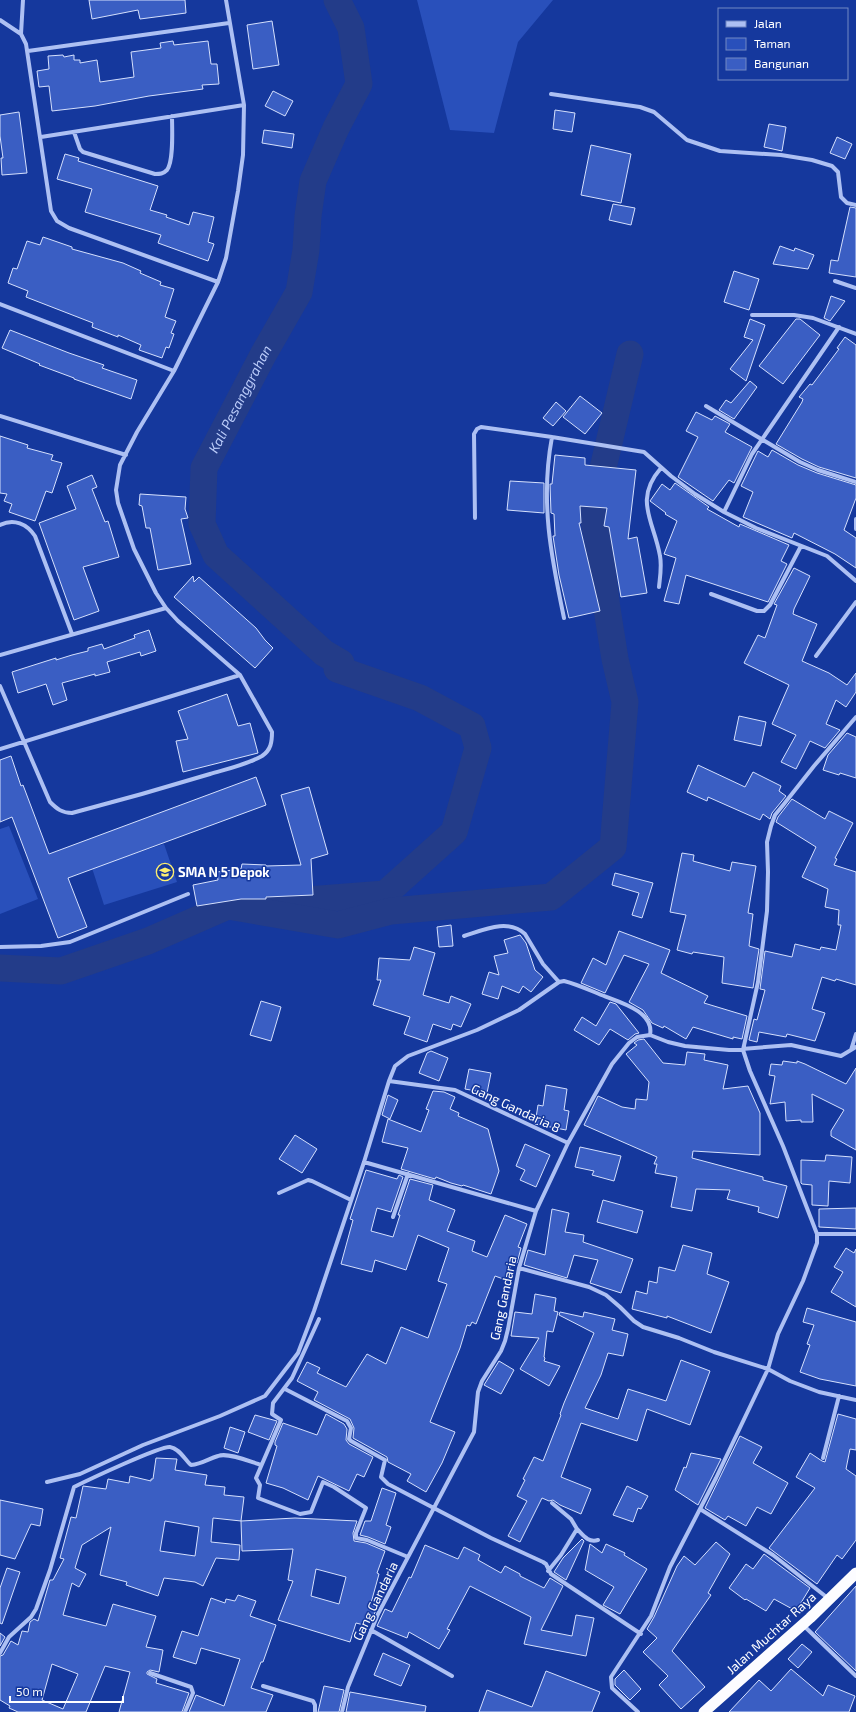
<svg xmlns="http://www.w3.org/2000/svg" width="856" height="1712" font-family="'Exo 2',sans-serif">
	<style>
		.green { fill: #2950bb }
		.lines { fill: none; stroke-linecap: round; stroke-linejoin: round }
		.river { stroke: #233c89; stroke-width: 27 }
		.building { fill: #3a5ec3; stroke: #d5e0fd; fill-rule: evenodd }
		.minor { stroke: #adc0f3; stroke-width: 4 }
		.trunk { stroke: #fcfcff; stroke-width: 11 }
		.labels { text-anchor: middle; stroke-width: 3; stroke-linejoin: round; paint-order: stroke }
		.poi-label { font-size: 13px; font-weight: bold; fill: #fff; stroke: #15389d; text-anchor: start }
		.street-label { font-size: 13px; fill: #fff; stroke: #15389d }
		.water-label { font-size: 14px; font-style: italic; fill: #bacbf9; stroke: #15389d }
	</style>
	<rect width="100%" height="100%" fill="#15389d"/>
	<path class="green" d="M417,0H553L518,42L494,133L450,130Z
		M9,826L38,899L0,914V829Z
		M164,844L177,882L104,905L92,868Z"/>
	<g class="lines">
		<g class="river">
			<path id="s1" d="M228,906L385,894L454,832L478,748L472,726L420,698L337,669L341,663L324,653L216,555L202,524L204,468L263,355L299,292L306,250L308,216L313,181L336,128L359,84L351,28L337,0"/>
			<path d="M0,968L61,971L148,941L228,906L338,925L391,911L551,897L613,847L625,702L615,659L607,609L600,553L591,506L599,485L630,354"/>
		</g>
	</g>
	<path class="building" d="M89,0H185L186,13L140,19L138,10L92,19Z
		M272,21L279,65L253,69L247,25Z
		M173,41L174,45L208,41L211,64H217L219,84L202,85L203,89L149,96L95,106L52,111L49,86L39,87L37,71L49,69L48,56L63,55L64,57L74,55V60H80V63L97,60L100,82L134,77L131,52L161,48L160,43Z
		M273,91L293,101L285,116L265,106Z
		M555,110L575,113L572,132L553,129Z
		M19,112L27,173L2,175L1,158H3L0,136V115Z
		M769,124L786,127L782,151L764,147Z
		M264,130L294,134L292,148L262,143Z
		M837,137L852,144L845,159L830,153Z
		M591,145L631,154L621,203L581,195Z
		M65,154L79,158L78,161L158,186L150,210L167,215L166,217L189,225L193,212L214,217L208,242L214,244L208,261L158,243L161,235L85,212L92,189L57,179Z
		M613,204L635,208L631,225L609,220Z
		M850,207L856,208V277L829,273L831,260L838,261Z
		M43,237L72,247V249L123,263L141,271L140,273L161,282L160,285L174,289L165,317L176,321L171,333L174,334L169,348L166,347L162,358L139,350L141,345L118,335V337L92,327L93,323L26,297L28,291L8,283L13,268L17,269L27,241L40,245Z
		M780,246L794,251L795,248L814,255L808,269L773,264Z
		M734,271L759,279L749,310L724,302Z
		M831,296L845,301L830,321L824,318Z
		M750,319L765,325L746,381L730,369L753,340L744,337Z
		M796,319H800L820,335L783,384L759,366Z
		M10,330L69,353L104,365L102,368L137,380L131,399L74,379V378L39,365L40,364L2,348Z
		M845,337L856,345V478L819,467L802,459L776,444L802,402L803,399L799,397L810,384L812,385L839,349L837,348Z
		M750,381L757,387L734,419L719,410L726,400L731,403Z
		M580,396L602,413L585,434L563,417Z
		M556,402L566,411L553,426L543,418Z
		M696,412L712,420L715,416L730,424L725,432L752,447L734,483L729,480L713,501L678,477L698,437L686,431Z
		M0,436L28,445L27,448L53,455L51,460L62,463L52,493L46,491L35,521L9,512L12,504L4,501L7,494L0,493Z
		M772,450L798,465L817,473L856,485V498L844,530L856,538V568L835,554L794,533L792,538L743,517L753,492L741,486L758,451L768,457Z
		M555,455L585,458V465L636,470L628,539L637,537L647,593L621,597L609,527L604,526L607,508L580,506L581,523H579L600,611L569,618L559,575L553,536H555L554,514L551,513L550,484H552Z
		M92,475L97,487L92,489L105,522L108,521L119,557L83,567L99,611L74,620L39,523L76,509L67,486Z
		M510,481L544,483V513L507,510Z
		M675,483L709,507L707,509L739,527L740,524L789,545L781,561L787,564L768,602L686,575L679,604L664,601L676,558L664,554L677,521L665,514L666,513L650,501L662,484L670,490Z
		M140,494L186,497L185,509L188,518L181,519L191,564L158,570L150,528H146L142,506L139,505Z
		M794,568L810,576L794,609L793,614L817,624L802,661L829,673L847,685L856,673V692L846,707L836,700L826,724L840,730L825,748L810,741L796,769L781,762L796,735L772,724L789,685L744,663L758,635L765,638L777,605L774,604Z
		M193,576L194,582L199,577L256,628L265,640L273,648L255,668L174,597Z
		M149,630L156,651L141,656L140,652L107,662L110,672L95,676V674L62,683L67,700L53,705L46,684L18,693L12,672L56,658V660L72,655L88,651V648L102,644L104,649L135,638L134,635Z
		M227,694L238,726L250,723L258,753L183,772L176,741L188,739L178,711Z
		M739,716L766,722L761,746L734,740Z
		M847,733L856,737V778L840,773L839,775L823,770L828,755Z
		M11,756L21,786L23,785L49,854L256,777L266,805L68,878L87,927L58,938L12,817L0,822V760Z
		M698,765L745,787L753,772L781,786L779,791L786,796L772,813L770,819L763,814L760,820L708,797L707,801L687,792Z
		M309,787L328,854L311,859L313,895L266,897V899H241L197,906L193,885L218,880L217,872L241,869L242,864L266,865V866L301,865L281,795Z
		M792,799L825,819L829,811L853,823L835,858L837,859L834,865L856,872V985L836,979L835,981L822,977L812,1009L825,1013L815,1041L787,1034L786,1037L759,1032L757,1042L749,1040L754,1019L757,1020L765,990L760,989L765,951L792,957L795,944L820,950L821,947L836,950L841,925H838L839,910L825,907L828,889L802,877L816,847L776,822L778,817Z
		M682,853L694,855L693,861L730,871L732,862L756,866L748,913L753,914L749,946L759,949L753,988L722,983L724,957L693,952L692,954L677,950L686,915L670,912Z
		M615,873L653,883L642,918L632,915L639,893L612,885Z
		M451,925L453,946L439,947L437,927Z
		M619,931L670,950L661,973L708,996L704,1003L747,1016L742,1039L733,1037V1039L693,1027L686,1039L664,1026L663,1028L652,1023L643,1010L629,1002L649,964L624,955L605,993L581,983L593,958L606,965Z
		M520,935L526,943L535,970L543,977L531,992L523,986L519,993L502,986L498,999L482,994L489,972L499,975L494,956L508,953L504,940Z
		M414,947L435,953L423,995L449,1003L451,996L471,1004L461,1027L453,1024L451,1030L433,1024L427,1042L404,1034L410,1017L373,1005L381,980H377L379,958L410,960Z
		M261,1001L281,1007L271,1041L250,1035Z
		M610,1002L616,1004L639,1033L635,1034L628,1040L610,1029L599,1045L574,1030L582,1017L596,1026Z
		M644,1039L663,1063L685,1065L687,1052L705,1054L704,1060L728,1065L723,1089L748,1086L760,1113V1155L693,1151L692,1158L763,1177V1180L787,1186L778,1218L758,1212L759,1207L727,1199L730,1190L696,1189L692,1211L671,1207L677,1177L655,1173L657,1164H654L657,1157L584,1125L598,1096L622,1107L635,1109L636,1099L647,1100L649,1082L626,1054L637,1045L634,1043L638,1040Z
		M431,1051L448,1058L439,1081L419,1073L427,1053Z
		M783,1061L797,1063V1061L805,1064L846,1084L856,1068V1150L831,1136V1131L844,1110L812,1094L813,1122H801V1120L786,1121L785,1102L770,1104L775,1076L769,1075L771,1064L782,1065Z
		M469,1069L491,1073L487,1093L465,1089Z
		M546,1085L567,1089L564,1110L569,1111L566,1130L535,1124L538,1105L543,1106Z
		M433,1091L444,1092L455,1097L450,1109L459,1113L458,1116L488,1129L499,1171L491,1194L463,1185L462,1186L451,1183L436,1177L435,1179L401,1169L408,1148L382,1142L388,1119L421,1132L429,1110L426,1109Z
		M388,1095L398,1100L390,1119L382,1115Z
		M295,1135L317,1149L302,1173L279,1159Z
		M525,1144L550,1155L536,1187L520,1180L525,1170L516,1166Z
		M580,1147L621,1156L614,1181L592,1175L594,1171L575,1167Z
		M826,1155L852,1157L850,1183L829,1181L828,1206L812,1205V1185L802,1184L801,1183V1160L825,1161Z
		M366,1170L397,1179L399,1175L403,1177L391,1212L377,1208L371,1231L393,1237L400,1215H398L410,1179L433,1185L429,1200L455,1210L447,1231L475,1241L472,1251L487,1257L505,1215L527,1224L518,1247L521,1248L517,1263L512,1262L506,1280L495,1276L476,1324L472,1322L470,1326L467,1325L460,1348L430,1422L455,1432L442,1463L426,1492L407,1481L411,1474L388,1462L387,1457L353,1438L354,1428L350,1419L314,1400L318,1392L297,1381L307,1362L320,1368L317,1373L346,1387L367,1354L386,1364L401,1327L428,1338L447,1284L438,1281L449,1248L418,1235L406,1270L375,1260L372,1272L341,1264L353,1220L350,1219Z
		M603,1200L643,1211L637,1233L597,1222Z
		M856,1208V1229L819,1227V1209Z
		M552,1209L569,1213L565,1232L584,1235L583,1242L633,1259L621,1293L590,1283L598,1260L574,1255L567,1278L524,1265L528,1250L545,1255Z
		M683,1245L712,1253L707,1274L729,1282L711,1333L667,1316V1318L632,1309L636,1291L647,1294L649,1281L657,1283L659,1267L675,1271Z
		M846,1248L854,1253L856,1249V1307L831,1292L843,1272L834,1267Z
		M535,1294L556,1298L554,1311L558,1312L553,1332L547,1331L544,1357L545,1358L544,1361L560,1366L549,1386L520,1369L539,1338L511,1336L515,1312L532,1314Z
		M807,1308L856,1322V1386L820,1379L800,1372L810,1345L807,1344L814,1325L803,1322Z
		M560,1312L583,1317L584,1312L615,1319L612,1330L628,1334L623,1356L608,1353L601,1375L585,1408L618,1419L628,1389L666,1401L681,1360L710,1371L690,1425L647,1409L637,1441L581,1423L561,1477L591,1489L581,1514L560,1505L553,1500L549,1501L542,1498L520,1542L508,1536L527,1501L517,1496L525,1480L523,1479L534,1457L543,1461L561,1415L560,1414L564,1403L594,1333L559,1315Z
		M499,1361L514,1370L501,1394L484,1385Z
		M326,1414L344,1424L347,1429L346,1440L349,1444L373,1457L364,1477L357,1474L349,1491L318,1476L308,1500L283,1488L266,1483L277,1446L275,1445V1442L283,1423L317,1435Z
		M838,1414L856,1419V1450L850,1449L846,1469L856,1476V1540L842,1559L837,1555L817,1584L769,1548L815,1488L796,1477L810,1453L822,1461L825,1462Z
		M255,1415L277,1421L269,1440L248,1432Z
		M230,1427L245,1432L238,1453L224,1448Z
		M740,1436L762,1447L753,1463L788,1483L771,1514L757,1507L746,1526L728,1516L725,1520L705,1508Z
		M691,1453L721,1459L698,1505L675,1490L684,1467L686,1468Z
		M156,1458L177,1459L175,1470L207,1475L205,1485L225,1487L224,1495L244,1497L241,1521L213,1518L211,1542L240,1545L239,1560L216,1558L203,1586L195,1582L164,1578L158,1596L126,1585L127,1582L100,1575L111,1527L82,1545L75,1568L86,1574L79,1587L72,1583L63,1615L106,1626L113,1604L156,1616L146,1647L163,1650L159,1672L150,1670L147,1672V1674L157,1679L156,1683L189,1693L182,1712H119L130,1672L105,1666L86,1712H18L9,1708L10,1706L0,1700V1656L3,1655L11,1641L18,1645L22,1631L28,1632L30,1622L34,1619L38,1621L50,1580H53L64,1559L60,1558L71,1517L76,1518L83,1486L106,1489L108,1479L129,1483L130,1476L151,1481V1479H153ZM165,1521L199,1527L195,1556L160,1551ZM52,1664L78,1674L63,1709L42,1700Z
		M627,1486L648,1496L641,1509L638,1508L633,1522L613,1515Z
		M382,1488L396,1493L386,1525L391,1527L385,1544L368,1537L360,1535L365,1521H371Z
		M0,1500L43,1509L40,1526L31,1524L15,1559L0,1555Z
		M295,1518L357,1521L353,1533L354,1541L366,1543L385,1551L377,1573L379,1574L371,1603L378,1606L370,1623L366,1621L364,1625L356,1623L350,1642L278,1620L293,1581L288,1580L293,1549L242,1551L241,1521ZM316,1569L346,1577L339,1604L311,1596Z
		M582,1539L584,1541L566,1580L554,1572L563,1558Z
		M716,1542L730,1554L708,1593L711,1595L672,1651L705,1687L681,1709L659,1685L668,1676L643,1652L657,1638L647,1629L654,1617L677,1566L684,1556L695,1565Z
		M590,1544L602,1553L606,1544L625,1553L624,1555L647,1569L620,1614L603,1605L614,1587L585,1570Z
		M425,1545L458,1559L464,1547L480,1555L478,1560L501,1573L505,1566L520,1574V1576L544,1588L550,1578L563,1586L541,1630L572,1636L576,1615L594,1618L586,1656L524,1644L531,1617L470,1586L447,1629L450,1630L439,1649L409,1632L407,1638L377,1626L385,1609L392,1612L409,1577L411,1578Z
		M764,1554L810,1588L796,1611L774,1599L766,1611L746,1599L745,1600L729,1588L746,1564L753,1569Z
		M7,1568L20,1572L2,1624L0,1623V1588Z
		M856,1586V1671L815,1632Z
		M238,1595L256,1601L250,1616L276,1625L263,1662H261L251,1688L273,1695L266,1712H189L196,1695L224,1706L240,1659L201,1648L196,1664L173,1657L182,1631L198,1636L211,1598L225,1603L226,1599L235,1601Z
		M0,1633L5,1637L0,1646Z
		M802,1644L812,1652L798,1668L788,1659Z
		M383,1653L410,1665L401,1686L374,1675Z
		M791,1669L823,1696L828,1685L855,1696L849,1712H729L759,1680L771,1691Z
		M624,1670L641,1689L630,1700L615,1685V1679Z
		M546,1671L600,1692L592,1712H479L487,1690L532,1707Z
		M324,1686L344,1690L339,1712H318Z
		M350,1692L426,1706L425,1712H346Z"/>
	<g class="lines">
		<path class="minor" d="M0,20L21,34L26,44L51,211L57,221L69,228L218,282
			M21,34L23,0
			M28,51L229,23
			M551,94L640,107L654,112L687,140L720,151L781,155L812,160L832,166L838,172L841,197L847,203L856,205
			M74,132L80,149L83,152L155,174C160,174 163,174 167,170C174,161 172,128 172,116
			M41,137L244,105
			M835,281L856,288
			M0,304L174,371
			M752,315H794L813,318L856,334
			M706,406L800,462L818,470L856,482
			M0,416L126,455
			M552,437C540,501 551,556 564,618
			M724,512L752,454L839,327
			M475,518L474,434L477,429L481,427L552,437L644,452L671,476L695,494L724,512L756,528L827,556L856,581
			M856,519V529
			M0,525C14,518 27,524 35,536L72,634
			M659,587C660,577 662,566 660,556C654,521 633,500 661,468
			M711,594L757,611H764L770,605L801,546
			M0,655L166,608
			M816,656L856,602
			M0,686L50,802C57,809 62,813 72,813C118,801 164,788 210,774C227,769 246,765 262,756C271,750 272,742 272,732L240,675L178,621L166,608L156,593L134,549L118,503L116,490L120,465L137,432L174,371L218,282L226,258L238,191L243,155L244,105L226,0
			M0,749L240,675
			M464,936C483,930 508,918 525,934L543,964L559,982
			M0,947L41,946L70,942L188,894
			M851,1050L856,1034
			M389,1081L455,1090L568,1143
			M364,1162L536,1211
			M279,1193L308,1180L312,1181L351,1200
			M393,1217L408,1174
			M817,1234H856
			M519,1268L589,1287L606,1295L620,1307L634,1321L643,1327L679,1338L714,1352L768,1369L790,1381L819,1392L856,1400
			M319,1319L292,1378L273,1403L272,1414L281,1420L256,1478L260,1485L258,1498L300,1514L311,1512L323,1482L334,1487L366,1508L356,1533V1538L367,1540L408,1557
			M285,1389L347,1421L351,1428L349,1439L351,1441L385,1460L381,1477L388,1484L491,1538L543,1562L546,1564L551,1574L641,1634
			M823,1458L839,1396
			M47,1482L80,1474L143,1445L220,1416L265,1396L298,1353L314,1311L364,1162L389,1081L395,1066L408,1056L477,1030L519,1010L559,982L564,981C576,984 587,989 599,994C615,1001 655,1010 650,1035
			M552,1503L571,1519L577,1529
			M700,1509L773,1555L829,1599
			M548,1571L561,1555L577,1529C583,1535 588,1543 598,1540
			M803,1625L856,1676
			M371,1630L452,1676
			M0,1653L9,1637L31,1617L36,1609L50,1570L74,1487C88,1480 160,1446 170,1447C179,1448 185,1460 191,1465C202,1464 208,1459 218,1456C228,1452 251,1462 261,1465
			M150,1673L191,1687L193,1693L185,1712
			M263,1686L313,1701L315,1705V1712
			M342,1712L348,1687L378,1614L474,1432L478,1392L482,1381L501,1351L505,1341L508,1329L519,1268L536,1211L568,1143L612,1064L629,1043L637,1037L650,1035L668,1042L685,1046L729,1050L791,1045L841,1056L856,1047
			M638,1712L612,1688L611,1677L651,1616L670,1567L716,1478L768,1369L778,1334L803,1281L817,1243V1234L812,1221L783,1146L750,1071L743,1050L758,982L767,911L768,872L767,842L771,826L775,815L784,804L814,766L856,717"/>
		<path class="trunk" d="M704,1712L810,1618L856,1573"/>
	</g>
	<defs>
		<symbol id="school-ring" viewBox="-11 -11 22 22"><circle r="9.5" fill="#15389d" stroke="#fff06f" stroke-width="1.5"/><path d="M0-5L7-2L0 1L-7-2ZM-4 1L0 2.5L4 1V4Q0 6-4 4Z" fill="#fff06f"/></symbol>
	</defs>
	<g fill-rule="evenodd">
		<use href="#school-ring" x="155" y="862" width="20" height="20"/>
	</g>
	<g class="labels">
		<g class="poi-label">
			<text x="178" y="877">SMA N 5 Depok</text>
		</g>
		<g class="street-label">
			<text transform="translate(516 1108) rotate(25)" y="5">Gang Gandaria 8</text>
			<text transform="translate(503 1298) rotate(-78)" y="5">Gang Gandaria</text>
			<text transform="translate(375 1601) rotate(-64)" y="5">Gang Gandaria</text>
			<text transform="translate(771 1633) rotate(-42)" y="5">Jalan Muchtar Raya</text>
		</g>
		<g class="water-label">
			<text dy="5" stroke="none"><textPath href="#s1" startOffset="848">Kali Pesanggrahan</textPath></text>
		</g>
	</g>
	<rect x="718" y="8" width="130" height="72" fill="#15389d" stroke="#7388c4"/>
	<rect x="726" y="21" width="20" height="6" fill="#adc0f3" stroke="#7388c4"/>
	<text x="754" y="28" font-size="12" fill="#ffffff">Jalan</text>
	<rect x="726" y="38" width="20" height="12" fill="#2950bb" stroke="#7388c4"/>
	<text x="754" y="48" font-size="12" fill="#ffffff">Taman</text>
	<rect x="726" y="58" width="20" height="12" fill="#3a5ec3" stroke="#7388c4"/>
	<text x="754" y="68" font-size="12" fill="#ffffff">Bangunan</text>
	<path d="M10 1696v6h113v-6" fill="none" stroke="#ffffff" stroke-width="2"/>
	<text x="16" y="1696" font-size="12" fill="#ffffff" stroke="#15389d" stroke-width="3" paint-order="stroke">50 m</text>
</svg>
